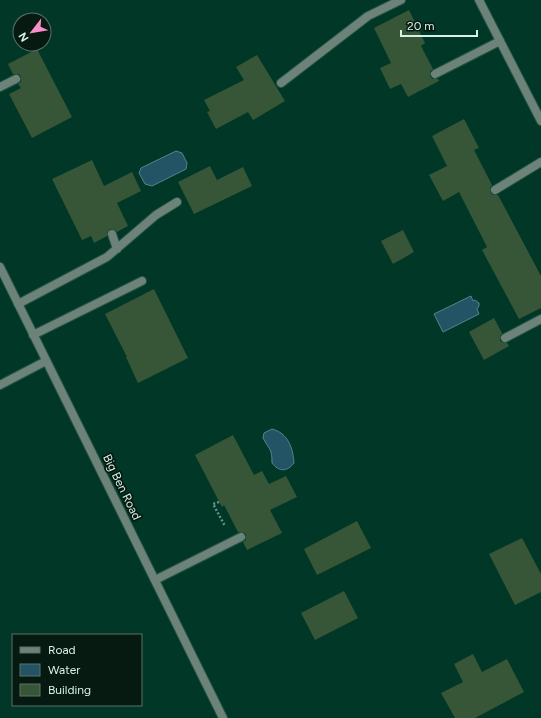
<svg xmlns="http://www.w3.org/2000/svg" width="541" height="718" font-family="Figtree,sans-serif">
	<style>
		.water { fill: #225466; stroke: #59838c }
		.building { fill: #365637 }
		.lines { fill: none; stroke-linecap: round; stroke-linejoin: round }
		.service-casing { stroke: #235545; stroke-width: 10 }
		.minor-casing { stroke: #235545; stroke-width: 10 }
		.path { stroke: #6b9384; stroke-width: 2.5; stroke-dasharray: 2 2; stroke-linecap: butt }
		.service { stroke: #6d8278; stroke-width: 8 }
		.minor { stroke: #6d8278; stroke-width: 8 }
		.labels { text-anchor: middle; stroke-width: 3.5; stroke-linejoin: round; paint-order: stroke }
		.street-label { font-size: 12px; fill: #d8f1e5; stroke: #061a12 }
	</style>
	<rect width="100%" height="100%" fill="#013726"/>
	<path class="water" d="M176,151L182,153L187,163L186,169L152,186L145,184L139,173L141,168Z
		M471,296L473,301L475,300L479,303V306L477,309L479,314L443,332L434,314Z
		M272,429C288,433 293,448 294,463C287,472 279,472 272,463C272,448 270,451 263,438L264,433Z"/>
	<path class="building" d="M409,10L425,43L421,46L433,69L430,71V76L432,79H438L439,81L408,97L401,84L390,89L380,68L391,63L374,28Z
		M37,49L72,117L32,138L9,94L21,88L18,84L21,82V77L19,74H13L8,64Z
		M257,55L285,101L253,120L248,112L216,129L207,112L210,111L204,100L244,80L236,67Z
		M464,119L479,148L474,150L492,185L490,188V192L493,195H498L541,276V308L519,319L482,250L487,247L459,192L443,201L429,175L447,166L432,136Z
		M92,160L104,186L132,172L141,191L117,203L128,226L117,232L113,229H110L107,233V236L94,243L91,236L82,240L52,179Z
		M210,166L217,180L243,167L252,186L194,214L178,182Z
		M403,230L414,252L393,264L381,241Z
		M154,289L188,358L138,383L126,357H127L105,314Z
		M494,318L502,333L500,337V341L504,343H507L509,346L484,360L469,332Z
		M233,435L254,475L262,471L269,484L286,476L297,497L270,510L282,533L247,550L243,542L246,540V534L242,532H238L224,505L222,507L195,455Z
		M357,521L371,548L317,575L304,549Z
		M522,538L541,574V592L515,605L489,554Z
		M344,591L358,618L315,640L301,613Z
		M473,654L482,672L507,659L524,692L475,718H455L441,693L463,682L454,664Z"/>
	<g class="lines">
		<defs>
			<path id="service" d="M435,74L500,41
				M281,83L368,16L401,0
				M0,87L16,79
				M495,190L541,162
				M112,234L117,249
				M18,304L107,257L156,215L177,202
				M33,335L142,281
				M505,338L541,319
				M0,385L46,361
				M155,580L241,537"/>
			<path id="minor" d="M479,0L541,121
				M0,267L223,718"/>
		</defs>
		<use href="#service" class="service-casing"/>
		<use href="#minor" class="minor-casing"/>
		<path class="path" d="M219,502L213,504L225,526"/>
		<use href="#service" class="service"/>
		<use href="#minor" class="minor"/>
	</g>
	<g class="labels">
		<g class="street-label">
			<text transform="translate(122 487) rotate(64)" y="4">Big Ben Road</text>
		</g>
	</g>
	<rect x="12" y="634" width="130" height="72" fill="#061a12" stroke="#5a7066"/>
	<rect x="20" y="647" width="20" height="6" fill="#6d8278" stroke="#5a7066"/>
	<text x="48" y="654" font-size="12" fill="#d8f1e5">Road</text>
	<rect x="20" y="664" width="20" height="12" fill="#225466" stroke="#5a7066"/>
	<text x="48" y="674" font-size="12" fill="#d8f1e5">Water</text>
	<rect x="20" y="684" width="20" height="12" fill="#365637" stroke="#5a7066"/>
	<text x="48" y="694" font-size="12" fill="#d8f1e5">Building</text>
	<g transform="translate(32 32) rotate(239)"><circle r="19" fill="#061a12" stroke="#5a7066"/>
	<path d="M0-3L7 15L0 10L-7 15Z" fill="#f890cc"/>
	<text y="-6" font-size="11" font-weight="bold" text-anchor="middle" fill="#d8f1e5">N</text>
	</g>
	<path d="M401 30v6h76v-6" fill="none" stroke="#d8f1e5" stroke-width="2"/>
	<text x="407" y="30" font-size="12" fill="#d8f1e5" stroke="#061a12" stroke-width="3" paint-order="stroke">20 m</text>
</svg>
